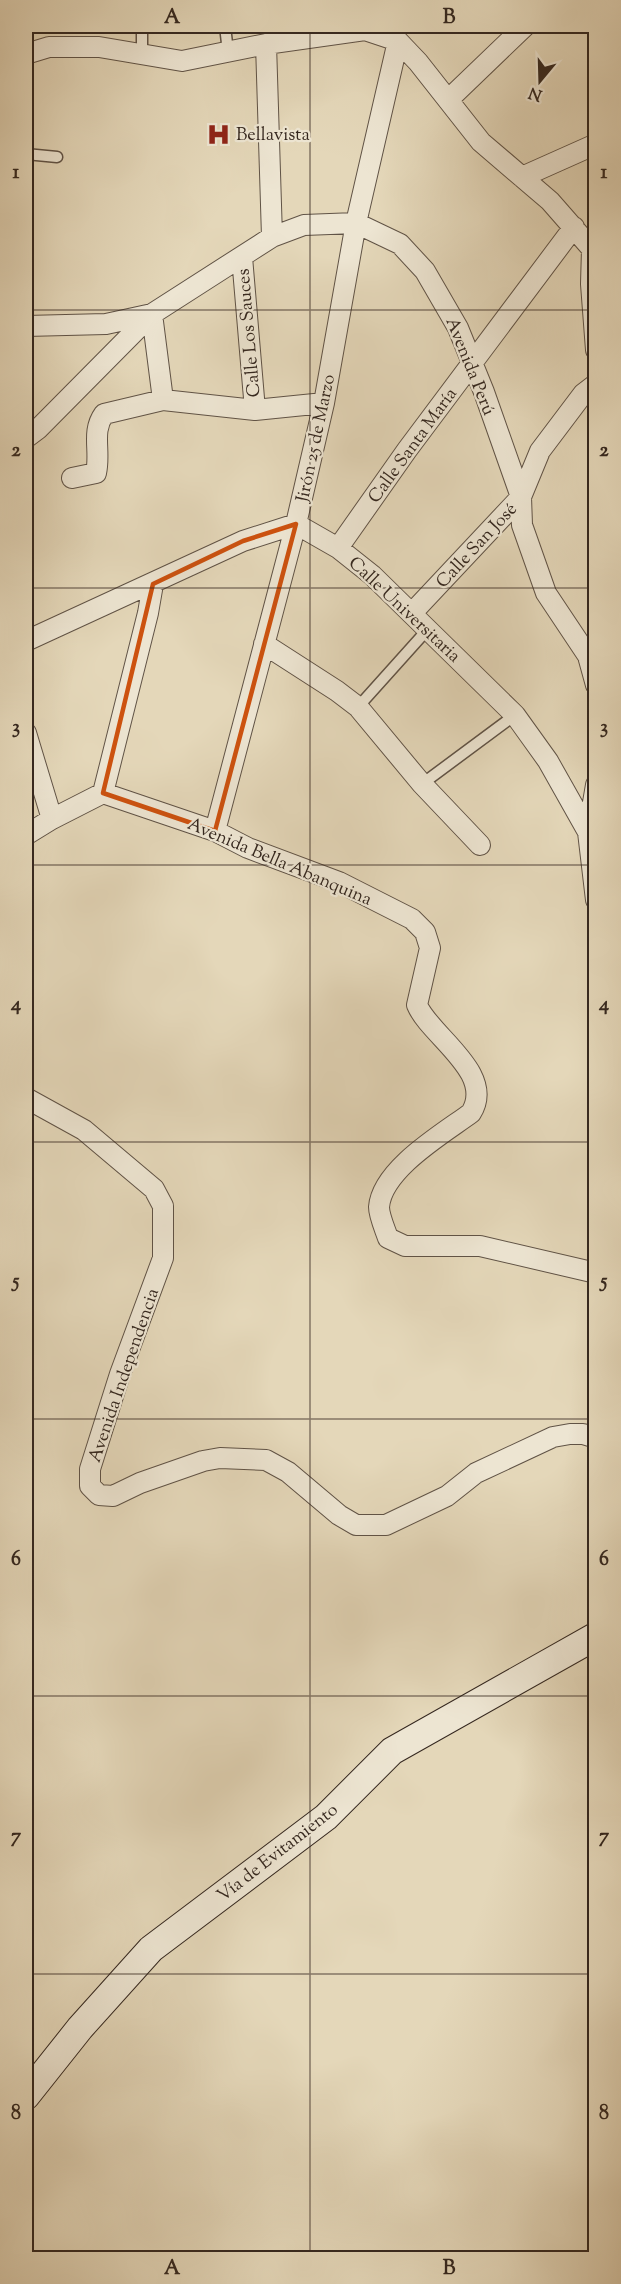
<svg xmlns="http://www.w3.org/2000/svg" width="621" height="2284" font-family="'Sorts Mill Goudy',serif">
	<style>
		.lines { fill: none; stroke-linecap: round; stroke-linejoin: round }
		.lane-casing { stroke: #605346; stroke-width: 13 }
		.street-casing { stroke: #605346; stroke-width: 22 }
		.secondary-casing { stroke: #34271f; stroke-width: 29 }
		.lane { stroke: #ede5d2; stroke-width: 10 }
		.street { stroke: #ede5d2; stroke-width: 20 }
		.secondary { stroke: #ede5d2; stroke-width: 27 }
		.marked { fill: none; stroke: #cd520f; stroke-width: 4.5; stroke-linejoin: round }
		.grid { fill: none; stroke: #34271f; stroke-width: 1.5; stroke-opacity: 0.55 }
		.labels { text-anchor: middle; stroke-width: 4.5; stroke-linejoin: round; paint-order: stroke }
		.poi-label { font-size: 18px; fill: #34271f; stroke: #ede5d2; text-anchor: start }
		.street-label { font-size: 18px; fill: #34271f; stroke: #ede5d2 }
		.neatline { fill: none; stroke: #34271f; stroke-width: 2 }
		.grid-label { font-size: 20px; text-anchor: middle; font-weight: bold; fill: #34271f }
	</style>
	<rect width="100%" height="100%" fill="#e4d7b9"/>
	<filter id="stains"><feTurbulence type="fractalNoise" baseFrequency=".00333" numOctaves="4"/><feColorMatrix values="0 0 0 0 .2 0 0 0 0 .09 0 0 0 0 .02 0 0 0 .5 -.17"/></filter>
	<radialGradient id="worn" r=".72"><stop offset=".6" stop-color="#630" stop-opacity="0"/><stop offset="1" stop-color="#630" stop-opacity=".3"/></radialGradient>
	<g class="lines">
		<defs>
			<path id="lane" d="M142,26V54
				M225,26L228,52
				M26,154L57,157
				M358,707L428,629
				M422,784L515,715"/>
			<path id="street" d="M266,44L272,237
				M26,54L49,47H99L182,61L266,44L365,30L398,41L418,62L481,142L550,201L592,249L591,284L596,350
				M448,100L525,26
				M522,177L596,144
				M242,257L255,410
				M152,314L163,400
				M26,326L106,324L152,314
				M26,438L38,429L152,314L272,237L304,225L356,223L400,244L425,271L458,328L484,392L521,497L522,525L546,593L588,656L596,685
				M72,478L96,473C101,451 91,432 104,414L163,400L255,410L324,403
				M338,548L407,450L574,227
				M412,613L521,497L540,451L583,394L596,384
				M26,641L243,541L296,524L338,548L372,575L515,715L548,761L588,832
				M264,644L337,691L358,707L422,784L480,845
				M26,733L52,819
				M596,785L588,832L596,900
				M103,793L148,613L153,584
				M215,831L296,524L324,403L356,223L398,41
				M26,835L52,819L103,793L215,831L248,848L339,882L412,919L425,932L430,948L417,1005C430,1036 496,1073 471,1113C444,1133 382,1169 379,1207C379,1216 385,1229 388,1238L405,1246H480L596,1273
				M26,1098L84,1130L154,1189L163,1206V1258L120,1374L90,1469V1486L99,1495L113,1496L140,1483L203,1461L220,1458L266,1460L288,1472L339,1515L356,1525H386L447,1496L476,1473L553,1437L570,1434H583L596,1438"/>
			<path id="secondary" d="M26,2096L80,2028L151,1949L326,1817L392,1751L596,1636"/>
		</defs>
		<use href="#lane" class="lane-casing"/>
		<use href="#street" class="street-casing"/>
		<use href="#secondary" class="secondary-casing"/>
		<use href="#lane" class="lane"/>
		<use href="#street" class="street"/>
		<use href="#secondary" class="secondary"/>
	</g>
	<path class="marked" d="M296,524L215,831L103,793L153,584L243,541Z"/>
	<path class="grid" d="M310,26V2258M26,310H596M26,588H596M26,865H596M26,1142H596M26,1419H596M26,1696H596M26,1974H596"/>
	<defs>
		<symbol id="hospital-bare" viewBox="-9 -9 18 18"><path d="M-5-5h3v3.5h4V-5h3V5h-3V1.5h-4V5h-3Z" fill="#8f2418" stroke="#ede5d2" stroke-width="2.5" paint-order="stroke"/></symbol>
	</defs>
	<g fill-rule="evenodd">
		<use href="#hospital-bare" x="202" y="118" width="33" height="33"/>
	</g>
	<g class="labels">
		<g class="poi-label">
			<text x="236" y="140">Bellavista</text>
		</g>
		<g class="street-label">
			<text transform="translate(248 333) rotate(-95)" y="6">Calle Los Sauces</text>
			<text transform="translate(471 366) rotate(68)" y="6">Avenida Perú</text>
			<text transform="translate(315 438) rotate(-78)" y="6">Jirón 25 de Marzo</text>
			<text transform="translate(412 445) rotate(-54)" y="6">Calle Santa María</text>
			<text transform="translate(476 545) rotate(-47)" y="6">Calle San José</text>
			<text transform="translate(405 609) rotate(43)" y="6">Calle Universitaria</text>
			<text transform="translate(280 861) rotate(23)" y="6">Avenida Bella Abanquina</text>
			<text transform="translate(123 1375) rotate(-71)" y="6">Avenida Independencia</text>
			<text transform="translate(277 1852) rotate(-38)" y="6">Vía de Evitamiento</text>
		</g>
	</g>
	<rect width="621" height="2284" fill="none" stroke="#e4d7b9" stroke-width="66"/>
	<g transform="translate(540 81) rotate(199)" stroke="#ede5d2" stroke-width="4.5" paint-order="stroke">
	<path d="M0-4.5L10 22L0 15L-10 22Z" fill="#34271f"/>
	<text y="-9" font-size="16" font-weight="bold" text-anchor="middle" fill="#34271f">N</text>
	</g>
	<rect x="33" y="33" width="555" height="2218" class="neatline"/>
	<g class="grid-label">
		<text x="172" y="23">A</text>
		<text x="449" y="23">B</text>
		<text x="16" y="178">1</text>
		<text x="604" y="178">1</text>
		<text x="16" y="456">2</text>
		<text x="604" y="456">2</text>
		<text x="16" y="733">3</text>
		<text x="604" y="733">3</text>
		<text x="16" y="1010">4</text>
		<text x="604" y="1010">4</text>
		<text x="16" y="1287">5</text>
		<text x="604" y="1287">5</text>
		<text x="16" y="1565">6</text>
		<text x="604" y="1565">6</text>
		<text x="16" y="1842">7</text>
		<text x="604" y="1842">7</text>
		<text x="16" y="2119">8</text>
		<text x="604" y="2119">8</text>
		<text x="172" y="2274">A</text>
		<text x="449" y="2274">B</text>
	</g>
	<rect width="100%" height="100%" filter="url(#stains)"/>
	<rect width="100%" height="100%" fill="url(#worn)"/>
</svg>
